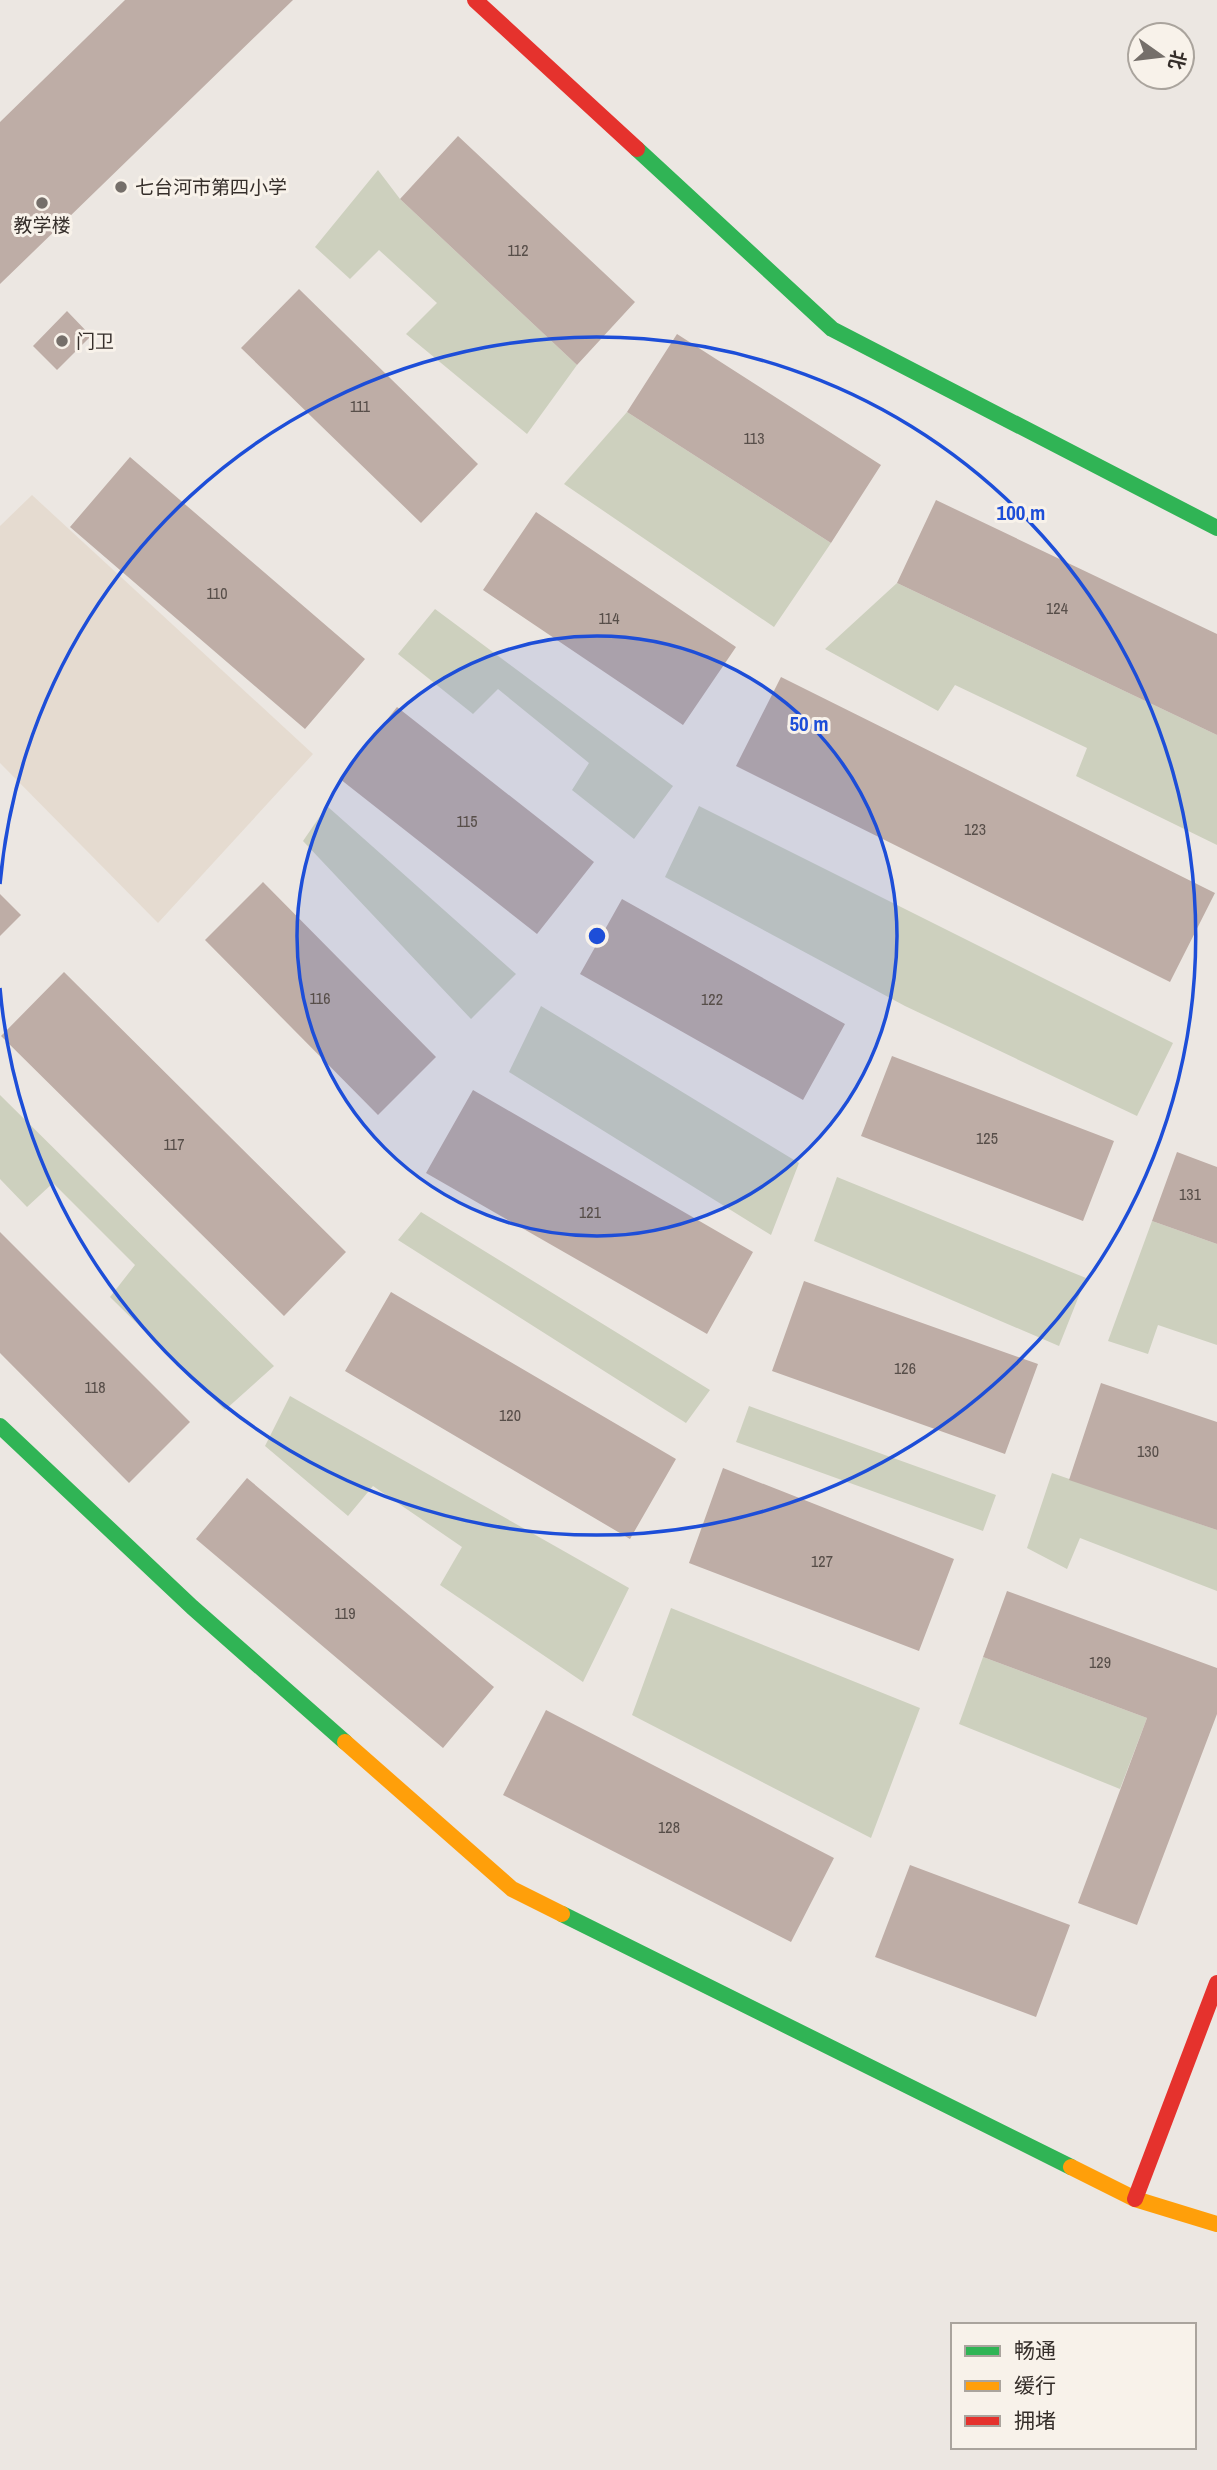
<svg xmlns="http://www.w3.org/2000/svg" width="1217" height="2470" font-family="'Archivo Narrow','Noto Sans SC',sans-serif">
	<style>
		.green { fill: #cdd0be }
		.plaza { fill: #e5dbd0 }
		.building { fill: #beada6 }
		.lines { fill: none; stroke-linecap: round; stroke-linejoin: round }
		.fast { stroke: #30b455; stroke-width: 16 }
		.slow { stroke: #ff9f0a; stroke-width: 16 }
		.jam { stroke: #e5322d; stroke-width: 16 }
		.ring { fill: none; stroke: #1d4ed8; stroke-width: 3.5 }
		.poi-dot { fill: #756f6a; stroke: #f8f2ea; stroke-width: 2.5 }
		.labels { text-anchor: middle; stroke-width: 6; stroke-linejoin: round; paint-order: stroke }
		.number-label { font-size: 16px; fill: #574e49 }
		.poi-label { font-size: 19px; fill: #352e2a; stroke: #f8f2ea; text-anchor: start }
		.centre { fill: #1d4ed8; stroke: #f8f2ea; stroke-width: 3.5 }
		.ring-label { font-size: 21px; text-anchor: middle; font-weight: bold; fill: #1d4ed8; stroke: #f8f2ea; stroke-width: 6; stroke-linejoin: round; paint-order: stroke }
	</style>
	<rect width="100%" height="100%" fill="#ece7e2"/>
	<path class="green" d="M378,170L400,199L577,365L527,434L406,334L437,303L379,250L350,279L315,247Z
		M627,412L831,543L774,627L564,484Z
		M897,583L1217,735V845L1076,776L1087,748L955,685L938,711L825,649Z
		M435,609L673,786L634,839L572,790L589,763L498,689L473,714L398,654Z
		M327,806L516,974L471,1019L303,841Z
		M699,806L1173,1043L1137,1116L905,1006L665,877Z
		M541,1006L799,1163L771,1235L509,1072Z
		M0,1095L274,1366L225,1410L110,1297L135,1265L53,1183L27,1207L0,1179Z
		M837,1177L1086,1278L1059,1346L814,1241Z
		M421,1212L710,1390L686,1423L398,1240Z
		M1152,1221L1217,1244V1345L1158,1325L1148,1354L1108,1341Z
		M290,1396L629,1588L583,1682L440,1585L462,1547L373,1486L348,1516L265,1446Z
		M749,1406L996,1495L983,1531L736,1442Z
		M1052,1473L1217,1530V1591L1080,1538L1067,1569L1027,1548Z
		M671,1608L920,1708L871,1838L632,1715Z
		M983,1657L1147,1718L1120,1789L959,1724Z"/>
	<path class="plaza" d="M32,495L313,754L158,923L0,763V526Z"/>
	<path class="building" d="M125,0H293L0,284V122Z
		M458,136L635,302L577,365L400,199Z
		M299,289L478,464L421,523L241,348Z
		M67,311L91,336L57,370L33,346Z
		M677,334L881,465L831,543L627,412Z
		M130,457L365,659L305,729L70,527Z
		M936,500L1217,634V735L897,583Z
		M536,512L736,647L683,725L483,590Z
		M781,677L1215,893L1170,982L736,766Z
		M397,707L594,862L537,934L340,779Z
		M263,882L436,1057L378,1115L205,940Z
		M0,894L21,915L0,936Z
		M622,899L845,1024L803,1100L580,974Z
		M64,972L346,1252L284,1316L1,1036Z
		M892,1056L1114,1141L1083,1221L861,1136Z
		M473,1090L753,1252L707,1334L426,1173Z
		M1177,1152L1217,1167V1244L1152,1221Z
		M0,1232L190,1422L129,1483L0,1353Z
		M804,1281L1038,1364L1005,1454L772,1371Z
		M391,1292L676,1459L630,1539L345,1371Z
		M1101,1383L1217,1422V1530L1069,1480Z
		M723,1468L954,1559L919,1651L689,1563Z
		M247,1478L494,1687L443,1748L196,1539Z
		M1007,1591L1217,1668V1714L1137,1925L1078,1903L1147,1718L983,1657Z
		M546,1710L834,1858L791,1942L503,1795Z
		M910,1865L1070,1925L1036,2017L875,1957Z"/>
	<g class="lines">
		<path class="fast" d="M637,149L832,329L1217,528
			M0,1426L192,1607L345,1742
			M562,1914L1071,2167"/>
		<path class="slow" d="M345,1742L512,1889L562,1914
			M1071,2167L1135,2199L1217,2224"/>
		<path class="jam" d="M475,0L637,149
			M1135,2199L1217,1983"/>
	</g>
	<circle cx="597" cy="936" r="300" fill="#1d4ed8" fill-opacity=".12"/>
	<g class="ring">
		<circle cx="597" cy="936" r="300"/>
		<path d="M0 884A599 599 0 1 1 0 988"/>
	</g>
	<g class="poi-dot">
		<circle cx="121" cy="187" r="7"/>
		<circle cx="42" cy="203" r="7"/>
		<circle cx="62" cy="341" r="7"/>
	</g>
	<g class="labels">
		<g class="number-label">
			<text x="518" y="256">112</text>
			<text x="360" y="412">111</text>
			<text x="754" y="444">113</text>
			<text x="217" y="599">110</text>
			<text x="1057" y="614">124</text>
			<text x="609" y="624">114</text>
			<text x="467" y="827">115</text>
			<text x="975" y="835">123</text>
			<text x="320" y="1004">116</text>
			<text x="712" y="1005">122</text>
			<text x="987" y="1144">125</text>
			<text x="174" y="1150">117</text>
			<text x="1190" y="1200">131</text>
			<text x="590" y="1218">121</text>
			<text x="905" y="1374">126</text>
			<text x="95" y="1393">118</text>
			<text x="510" y="1421">120</text>
			<text x="1148" y="1457">130</text>
			<text x="822" y="1567">127</text>
			<text x="345" y="1619">119</text>
			<text x="1100" y="1668">129</text>
			<text x="669" y="1833">128</text>
		</g>
		<g class="poi-label">
			<text x="135" y="194">七台河市第四小学</text>
			<text x="42" y="232" text-anchor="middle">教学楼</text>
			<text x="76" y="348">门卫</text>
		</g>
	</g>
	<circle cx="597" cy="936" r="10" class="centre"/>
	<g class="ring-label">
		<text x="1021" y="520">100 m</text>
		<text x="809" y="731">50 m</text>
	</g>
	<rect x="951" y="2323" width="245" height="126" fill="#f8f2ea" stroke="#aaa49d" stroke-width="2"/>
	<rect x="965" y="2346" width="35" height="10" fill="#30b455" stroke="#aaa49d" stroke-width="2"/>
	<text x="1014" y="2358" font-size="21" fill="#352e2a">畅通</text>
	<rect x="965" y="2381" width="35" height="10" fill="#ff9f0a" stroke="#aaa49d" stroke-width="2"/>
	<text x="1014" y="2393" font-size="21" fill="#352e2a">缓行</text>
	<rect x="965" y="2416" width="35" height="10" fill="#e5322d" stroke="#aaa49d" stroke-width="2"/>
	<text x="1014" y="2428" font-size="21" fill="#352e2a">拥堵</text>
	<g transform="translate(1161 56) rotate(104)"><circle r="33" fill="#f8f2ea" stroke="#aaa49d" stroke-width="2"/>
	<path d="M0-5L12 26L0 18L-12 26Z" fill="#756f6a"/>
	<text y="-10" font-size="19" font-weight="bold" text-anchor="middle" fill="#352e2a">北</text>
	</g>
</svg>
